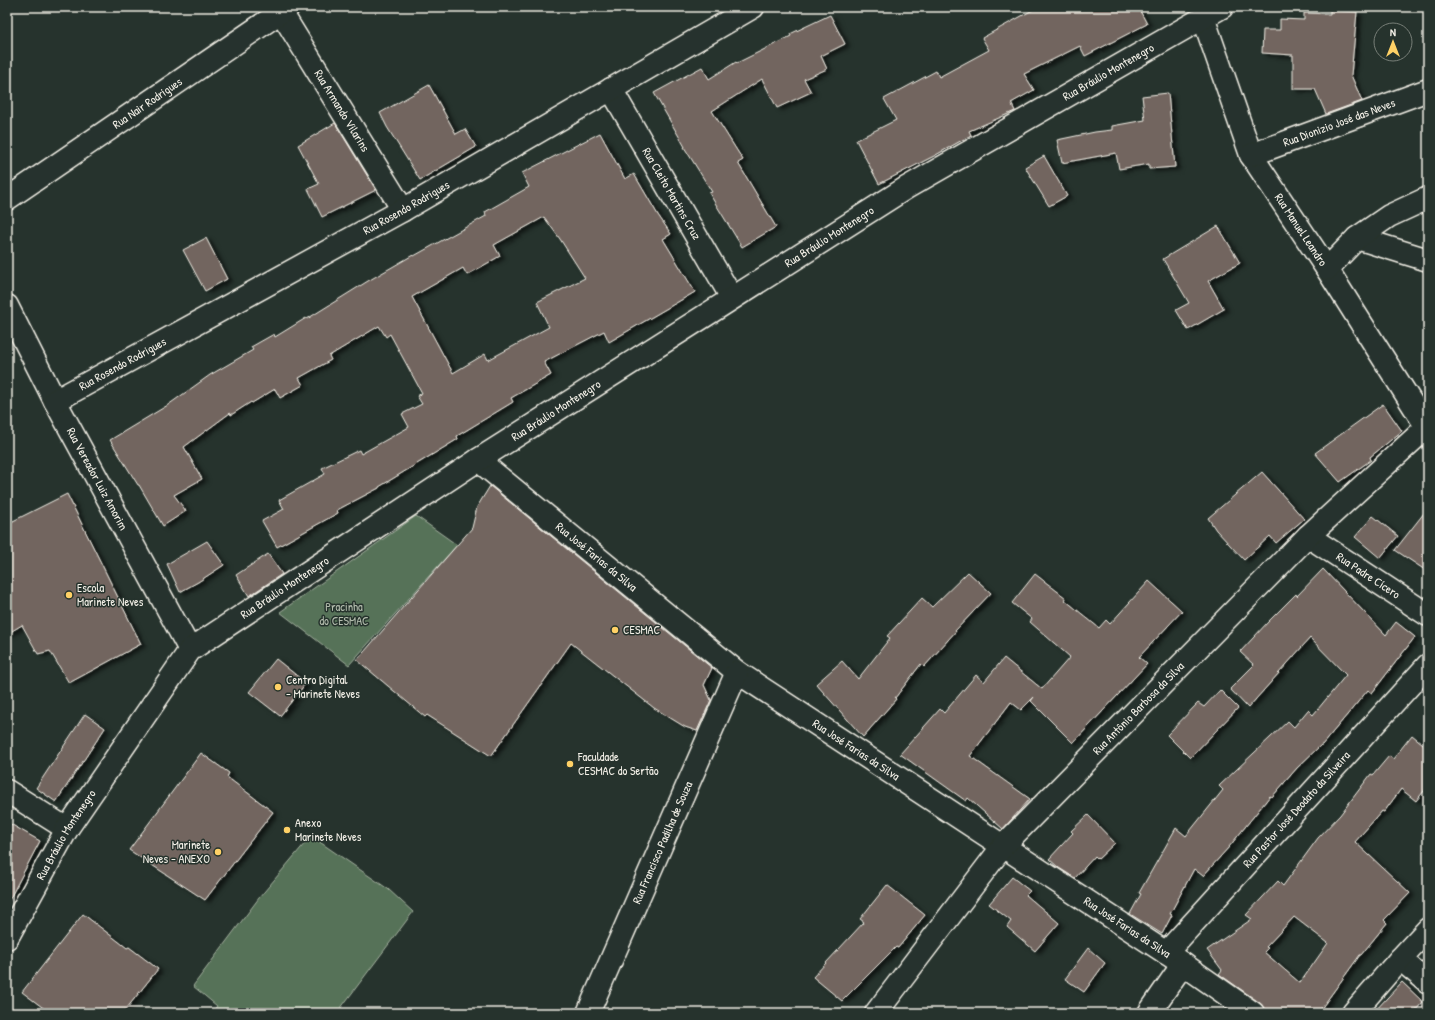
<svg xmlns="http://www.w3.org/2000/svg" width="1435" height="1020" font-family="'Patrick Hand',sans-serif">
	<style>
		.green { fill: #567259; stroke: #a5b2a0 }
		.building { fill: #72655f; stroke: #f4f1e8; fill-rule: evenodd; filter: url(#shadow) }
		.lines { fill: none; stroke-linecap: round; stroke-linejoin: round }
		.street-casing { stroke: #f4f1e8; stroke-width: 25 }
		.secondary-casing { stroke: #f4f1e8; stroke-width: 25 }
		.street { stroke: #26332d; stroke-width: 22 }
		.secondary { stroke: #26332d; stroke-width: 22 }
		.poi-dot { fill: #ffd166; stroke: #26332d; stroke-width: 1.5 }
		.labels { text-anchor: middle; stroke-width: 3; stroke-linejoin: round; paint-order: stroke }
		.street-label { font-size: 12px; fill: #f4f1e8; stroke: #26332d }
		.poi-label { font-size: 12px; fill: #f4f1e8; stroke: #26332d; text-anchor: start }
		.park-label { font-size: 12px; fill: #b5beaf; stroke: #26332d }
	</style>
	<defs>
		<filter id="shadow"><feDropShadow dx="4.5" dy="2.5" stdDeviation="2" flood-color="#0009"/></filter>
	</defs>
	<rect width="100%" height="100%" fill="#26332d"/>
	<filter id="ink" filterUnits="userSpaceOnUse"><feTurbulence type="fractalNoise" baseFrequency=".025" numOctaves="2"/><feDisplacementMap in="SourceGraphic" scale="8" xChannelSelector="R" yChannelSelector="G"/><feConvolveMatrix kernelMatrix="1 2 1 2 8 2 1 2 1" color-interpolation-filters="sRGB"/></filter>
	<g filter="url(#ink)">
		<path class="green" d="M416,516L457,545L349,665L280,612Z
			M311,836L388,889L413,912L337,1013H212L217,1006L193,986L259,898Z"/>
		<path class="building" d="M1038,7H1138L1147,24L1085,56L1080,46L1024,74L1034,90L1011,103L1015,111L969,131L971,135L934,156L879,184L856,140L896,120L884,99L936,71L939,77L989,50L982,38Z
			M1330,10L1357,12L1351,75L1362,101L1326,114L1315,89H1293V55L1262,53L1263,30H1280V19L1304,20V13L1330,14Z
			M830,15L845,44L821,56L827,69L804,79L811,92L777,108L762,79L712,111L743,160L738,163L776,227L742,247L709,193L712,192L684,147H685L654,93L702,67L709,79L736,62L737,63L791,36L790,34Z
			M429,85L456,134L465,129L476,147L420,180L387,127L380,113Z
			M1168,93L1175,167L1149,169V164L1119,169L1116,153L1062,163L1057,140L1095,132L1112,130V126L1145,120L1142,96Z
			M335,123L376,190L322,217L308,189L319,184L298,145Z
			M600,133L625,179L634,174L658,215L671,234L663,239L695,292L609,342L604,331L544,362L551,375L511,398L513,402L457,436L458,439L379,487V488L337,510L338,513L277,547L262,521L284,509L279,500L325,474L322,468L359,450L361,454L409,427L402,414L422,404L417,396L422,393L390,334L386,337L379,326L329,356L331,360L299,378L303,385L280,398L275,389L252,403L251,402L231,415L230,413L184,447L202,479L174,495L186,511L163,526L139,485H138L110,440L168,405L210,375L253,350L251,347L274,334L275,337L306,318L307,319L368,281L413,255L414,256L486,216L485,212L529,187L522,173ZM544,217L560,239L585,278L537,302L549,327L488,360L485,354L453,373L412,297L463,268L467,275L500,256L494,245Z
			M1044,156L1067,196L1049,206L1025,167Z
			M1218,226L1240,263L1208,281L1224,309L1188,330L1176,310L1189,303L1163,259Z
			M206,238L227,279L205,291L183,250Z
			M1383,404L1402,431L1370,457L1371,460L1340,482L1315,453Z
			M1262,472L1304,519L1276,543L1270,536L1244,560L1216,530L1208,518Z
			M490,486L712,668L704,685L711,700L697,731L685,727L654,708L571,643L491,756L427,715L425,717L357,660L472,528L477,507Z
			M67,494L141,644L69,683L50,651L38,654L22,625L7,634V524Z
			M1428,508V572L1395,550Z
			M1373,516L1398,536L1380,558L1355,537Z
			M207,541L224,565L198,582L180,592L167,564Z
			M268,554L282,574L249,596L236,575Z
			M1323,569L1386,635L1396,622L1415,637L1372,693L1368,690L1322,745H1321L1297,768L1272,797L1270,796L1229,847L1203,876L1194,869L1170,914L1172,915L1162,934L1130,914L1141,894L1139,893L1176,828L1186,836L1223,790L1219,786L1288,721L1294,727L1308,710L1313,715L1346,675L1310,638L1248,708L1230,689L1254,665L1240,652L1268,622L1296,594L1297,596Z
			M968,572L991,593L955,631H956L924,667L921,664L895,698L896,699L863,737L816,684L842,661L858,679L890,638L887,636L922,598L932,607Z
			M1035,574L1066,598L1065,600L1099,628L1106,620L1110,624L1149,581L1182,611L1139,657L1147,664L1073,743L1031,701L1034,697L1021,710L1011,702L970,756L1030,799L1003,829L968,798L966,801L900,754L940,709L944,713L976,675L984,682L1004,658L1042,689L1070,657L1030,622L1032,619L1012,603Z
			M276,659L306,683L280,716L249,692Z
			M1220,690L1238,708L1190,758L1167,735L1198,703L1204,707Z
			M85,714L105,728L56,802L36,788Z
			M1412,735L1428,748V786L1416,801L1401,789L1384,812L1382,811L1355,842L1410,893L1384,920L1387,923L1361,955H1360L1318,1013H1268L1265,1010L1260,1003L1219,974L1222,970L1207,950L1252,919L1246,915L1278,881L1283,886L1318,838L1340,815L1371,774L1373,775L1389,756L1393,759ZM1294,917L1328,943L1300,983L1264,952L1268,948L1266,947Z
			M201,753L229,773L227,777L273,812L205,900L129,850Z
			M1088,815L1115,843L1098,859L1095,856L1075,878L1059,868L1049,859L1073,833L1071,831Z
			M7,822L40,841L7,904Z
			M1012,877L1030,891L1026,895L1059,923L1035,951L1007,927L1011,921L989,904Z
			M887,885L925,915L898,948L896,947L842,1001L813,977L864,922L860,919Z
			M83,914L127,948L129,947L158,969L123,1013H50L22,992Z
			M1088,948L1105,963L1084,992L1065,979Z
			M1402,982L1423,1002L1413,1013H1373Z"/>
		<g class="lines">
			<defs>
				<g id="street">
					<path id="s1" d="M281,12L403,210"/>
					<path id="s2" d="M1203,17L1251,155L1327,269L1428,429"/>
					<path id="s3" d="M611,89L732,298"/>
					<path id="s4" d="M1251,155L1428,90"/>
					<path id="s5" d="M7,199L288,7"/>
					<path d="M1357,238L1428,260"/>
					<path d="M1327,269L1357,238L1389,216L1428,198"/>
					<path id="s6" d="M7,306L55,401L190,650"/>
					<path id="s7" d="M55,401L403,210L753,7"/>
					<path id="s8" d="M478,460L737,672L1183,964L1253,1013"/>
					<path id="s9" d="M1308,536L1428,615"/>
					<path d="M7,791L67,829"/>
					<path id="s10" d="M1166,953L1428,665"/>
					<path d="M1400,959L1428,982"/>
					<path id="s11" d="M588,1013L737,672"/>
					<path id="s12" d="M876,1013L1003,846L1308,536L1427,427"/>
					<path d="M1149,1013L1183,964"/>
					<path d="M1353,1013L1400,959L1428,929"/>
				</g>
				<g id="secondary">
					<path id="s13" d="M7,938L67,829L190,650L478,460L906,188L1222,7"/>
				</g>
			</defs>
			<use href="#street" class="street-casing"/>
			<use href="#secondary" class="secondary-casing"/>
			<use href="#street" class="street"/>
			<use href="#secondary" class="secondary"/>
		</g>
	</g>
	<g class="poi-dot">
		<circle cx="69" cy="595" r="4"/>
		<circle cx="615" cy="630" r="4"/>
		<circle cx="278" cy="687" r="4"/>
		<circle cx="570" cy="764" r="4"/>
		<circle cx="287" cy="830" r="4"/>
		<circle cx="218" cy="852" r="4"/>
	</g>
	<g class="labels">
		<g class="street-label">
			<text dy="4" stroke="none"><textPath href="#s13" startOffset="1427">Rua Bráulio Montenegro</textPath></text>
			<text dy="4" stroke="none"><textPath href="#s5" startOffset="170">Rua Nair Rodrigues</textPath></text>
			<text dy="4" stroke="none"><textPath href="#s1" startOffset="116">Rua Armando Vilarins</textPath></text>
			<text dy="4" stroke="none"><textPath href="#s4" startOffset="94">Rua Dionizio José das Neves</textPath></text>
			<text dy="4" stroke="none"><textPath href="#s3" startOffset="121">Rua Cleito Martins Cruz</textPath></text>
			<text dy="4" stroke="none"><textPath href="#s7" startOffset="401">Rua Rosendo Rodrigues</textPath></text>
			<text dy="4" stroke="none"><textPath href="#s2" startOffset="236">Rua Manuel Leandro</textPath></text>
			<text dy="4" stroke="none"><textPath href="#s13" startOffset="1103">Rua Bráulio Montenegro</textPath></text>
			<text dy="4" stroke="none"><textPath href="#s7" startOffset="77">Rua Rosendo Rodrigues</textPath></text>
			<text dy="4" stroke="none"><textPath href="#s13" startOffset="779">Rua Bráulio Montenegro</textPath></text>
			<text dy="4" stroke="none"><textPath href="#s6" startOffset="195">Rua Vereador Luiz Amorim</textPath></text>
			<text dy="4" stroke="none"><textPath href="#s8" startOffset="153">Rua José Farias da Silva</textPath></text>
			<text dy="4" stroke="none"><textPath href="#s9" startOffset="72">Rua Padre Cícero</textPath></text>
			<text dy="4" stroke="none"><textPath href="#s13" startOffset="455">Rua Bráulio Montenegro</textPath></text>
			<text dy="4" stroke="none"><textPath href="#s12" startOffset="403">Rua Antônio Barbosa da Silva</textPath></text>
			<text dy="4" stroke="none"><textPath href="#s8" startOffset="477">Rua José Farias da Silva</textPath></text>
			<text dy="4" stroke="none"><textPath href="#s10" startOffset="194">Rua Pastor José Deodato da Silveira</textPath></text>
			<text dy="4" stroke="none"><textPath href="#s13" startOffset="119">Rua Bráulio Montenegro</textPath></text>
			<text dy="4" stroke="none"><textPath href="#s11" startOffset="186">Rua Francisco Padilha de Souza</textPath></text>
			<text dy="4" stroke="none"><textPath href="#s8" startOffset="801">Rua José Farias da Silva</textPath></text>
		</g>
		<g class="poi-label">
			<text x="77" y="592">Escola<tspan x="77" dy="14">Marinete Neves</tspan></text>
			<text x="623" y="634">CESMAC</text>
			<text x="286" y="684">Centro Digital<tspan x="286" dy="14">- Marinete Neves</tspan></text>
			<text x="578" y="761">Faculdade<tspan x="578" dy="14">CESMAC do Sertão</tspan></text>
			<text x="295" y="827">Anexo<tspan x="295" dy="14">Marinete Neves</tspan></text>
			<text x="210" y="849" text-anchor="end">Marinete<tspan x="210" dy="14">Neves - ANEXO</tspan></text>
		</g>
		<g class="park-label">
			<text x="344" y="611">Pracinha<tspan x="344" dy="14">do CESMAC</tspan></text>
		</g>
	</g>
	<rect width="1435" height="1020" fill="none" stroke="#26332d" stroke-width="24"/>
	<rect x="12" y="12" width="1411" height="996" fill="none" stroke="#f4f1e8" stroke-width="1.5" filter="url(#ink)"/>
	<g transform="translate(1393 42)"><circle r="19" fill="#26332d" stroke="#787f78"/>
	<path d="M0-3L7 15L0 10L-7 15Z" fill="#ffd166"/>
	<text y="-6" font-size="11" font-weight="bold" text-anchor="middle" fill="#f4f1e8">N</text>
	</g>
</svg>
